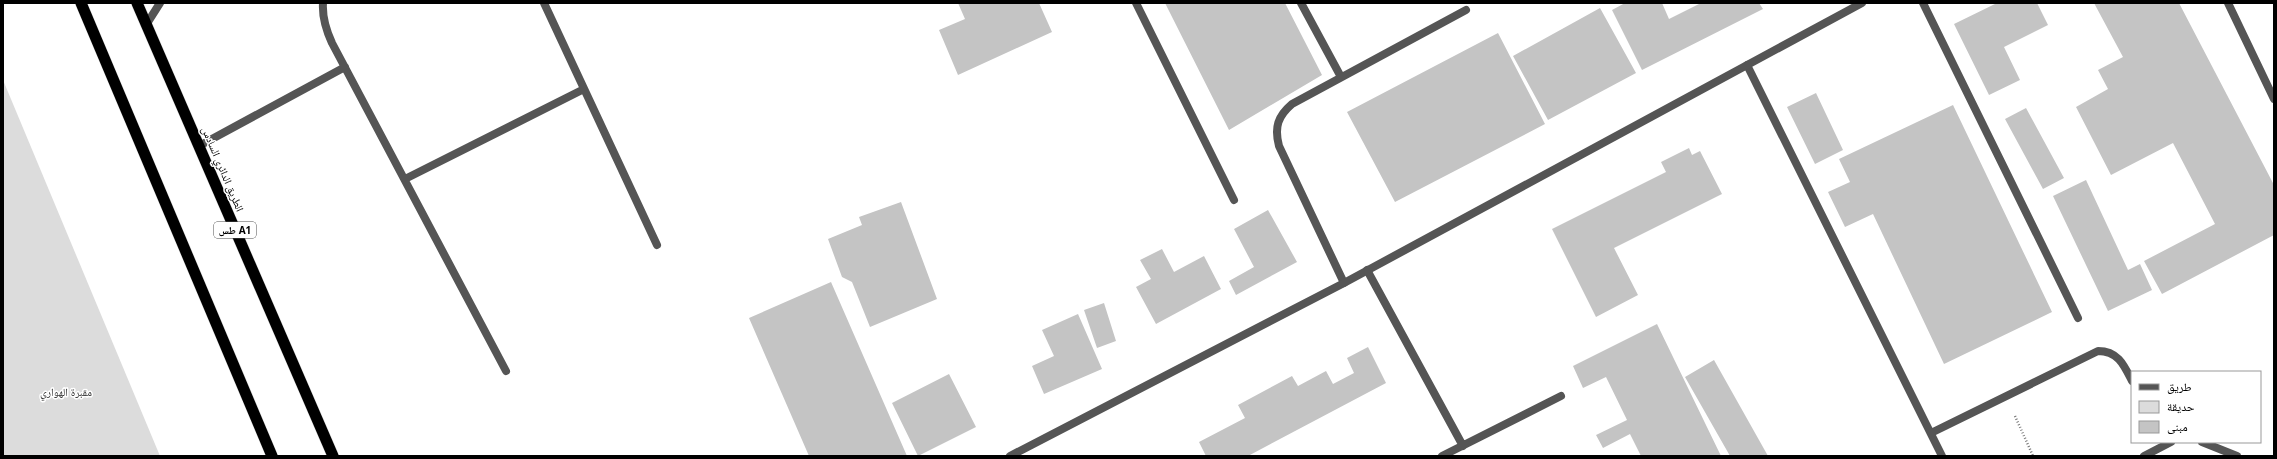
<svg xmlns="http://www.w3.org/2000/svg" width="2277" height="459" font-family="'Noto Sans','Noto Naskh Arabic',sans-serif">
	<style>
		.green { fill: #dcdcdc }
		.building { fill: #c4c4c4 }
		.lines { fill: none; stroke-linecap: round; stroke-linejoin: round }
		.trunk-casing { stroke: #dbdbdb; stroke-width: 12 }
		.path { stroke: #777; stroke-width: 2.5; stroke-dasharray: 1 2; stroke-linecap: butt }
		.service { stroke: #555; stroke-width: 8 }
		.minor { stroke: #555; stroke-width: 8 }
		.tertiary { stroke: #555; stroke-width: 8 }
		.trunk { stroke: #000; stroke-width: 11 }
		.labels { text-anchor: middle; stroke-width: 3; stroke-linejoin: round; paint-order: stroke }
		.shield { fill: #fff; stroke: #4c4c4c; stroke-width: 1 }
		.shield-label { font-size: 10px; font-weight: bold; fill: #000 }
		.street-label { font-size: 11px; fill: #000; stroke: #fff }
		.park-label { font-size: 11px; fill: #333; stroke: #fff }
	</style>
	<rect width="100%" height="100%" fill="#fff"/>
	<path class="green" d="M3,80L160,456H3Z"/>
	<path class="building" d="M958,3H1039L1052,32L958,75L939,30L965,19Z
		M1165,3H1285L1322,75L1229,130Z
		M1625,3H1662L1669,19L1701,3H1759L1763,9L1642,70L1612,10Z
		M1997,3H2037L2048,25L2004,47L2020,80L1989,95L1954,24Z
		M2094,3H2179L2274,185V235L2162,294L2144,261L2215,224L2173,143L2111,175L2076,107L2108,89L2098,70L2123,57Z
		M1600,8L1636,73L1548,120L1513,56Z
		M1498,33L1545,124L1395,202L1347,112Z
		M1816,93L1843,150L1815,164L1787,107Z
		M1953,105L2052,312L1944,364L1873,214L1845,227L1828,192L1850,182L1839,159Z
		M2026,108L2064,178L2043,189L2005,119Z
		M1689,148L1692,155L1700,151L1722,194L1614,248L1638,295L1596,317L1552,229L1666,172L1661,162Z
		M2086,180L2128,270L2140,264L2152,290L2108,311L2053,196Z
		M901,202L937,299L870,327L852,282L842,277L828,239L862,225L859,217Z
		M1268,210L1297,262L1236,295L1229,281L1254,267L1234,229Z
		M1162,249L1174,272L1204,256L1221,289L1156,324L1136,287L1151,279L1140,260Z
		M831,282L907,456H809L749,318Z
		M1104,303L1116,341L1097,348L1084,310Z
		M1078,314L1102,369L1044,394L1032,366L1054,356L1042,330Z
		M1657,324L1721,456H1641L1630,434L1603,448L1596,435L1627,420L1606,377L1583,388L1573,366Z
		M1368,347L1386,383L1248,456H1206L1199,442L1245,418L1238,405L1292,376L1298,386L1326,371L1333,384L1354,373L1347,358Z
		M1714,360L1768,456H1730L1685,377Z
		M949,374L976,427L918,456L892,403Z"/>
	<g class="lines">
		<defs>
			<path id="trunk" d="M81,3L272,456
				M137,3L333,456"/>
		</defs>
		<use href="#trunk" class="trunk-casing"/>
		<path class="path" d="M2015,416L2033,456"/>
		<path class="service" d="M323,3C322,18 326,30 332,43L506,371
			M544,3L657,245
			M1136,3L1234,200
			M1301,3L1341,77
			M1923,3L2078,318
			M2228,3L2274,99
			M146,25L160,3
			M199,146L345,67
			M405,179L584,89
			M1367,270L1463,446
			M1344,283L1279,146C1274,127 1278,116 1292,104L1466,10
			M1442,456L1561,396"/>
		<path class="minor" d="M1747,65L1942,456
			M1931,433L2098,351C2118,351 2124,365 2132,381
			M2202,442L2237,456
			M2144,456L2171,442"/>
		<path class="tertiary" d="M1010,456L1344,283L1862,3"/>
		<use href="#trunk" class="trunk"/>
	</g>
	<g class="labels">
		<rect class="shield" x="214" y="222" width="42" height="16" rx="3"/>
		<g class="shield-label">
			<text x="235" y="234">طس A1</text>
		</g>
		<g class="street-label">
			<text transform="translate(223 169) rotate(67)" y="4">الطريق الدائري السادس</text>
		</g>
		<g class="park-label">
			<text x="66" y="396">مقبرة الهواري</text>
		</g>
	</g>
	<rect width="2277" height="459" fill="none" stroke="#000000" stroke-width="8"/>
	<rect x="2131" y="371" width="130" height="72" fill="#ffffff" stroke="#999999"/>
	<rect x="2139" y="384" width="20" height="6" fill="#555555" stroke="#999999"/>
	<text x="2167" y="391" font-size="12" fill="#000000">طريق</text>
	<rect x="2139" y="401" width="20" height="12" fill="#dcdcdc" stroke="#999999"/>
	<text x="2167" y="411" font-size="12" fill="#000000">حديقة</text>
	<rect x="2139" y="421" width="20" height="12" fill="#c4c4c4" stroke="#999999"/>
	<text x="2167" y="431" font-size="12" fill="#000000">مبنى</text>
</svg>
